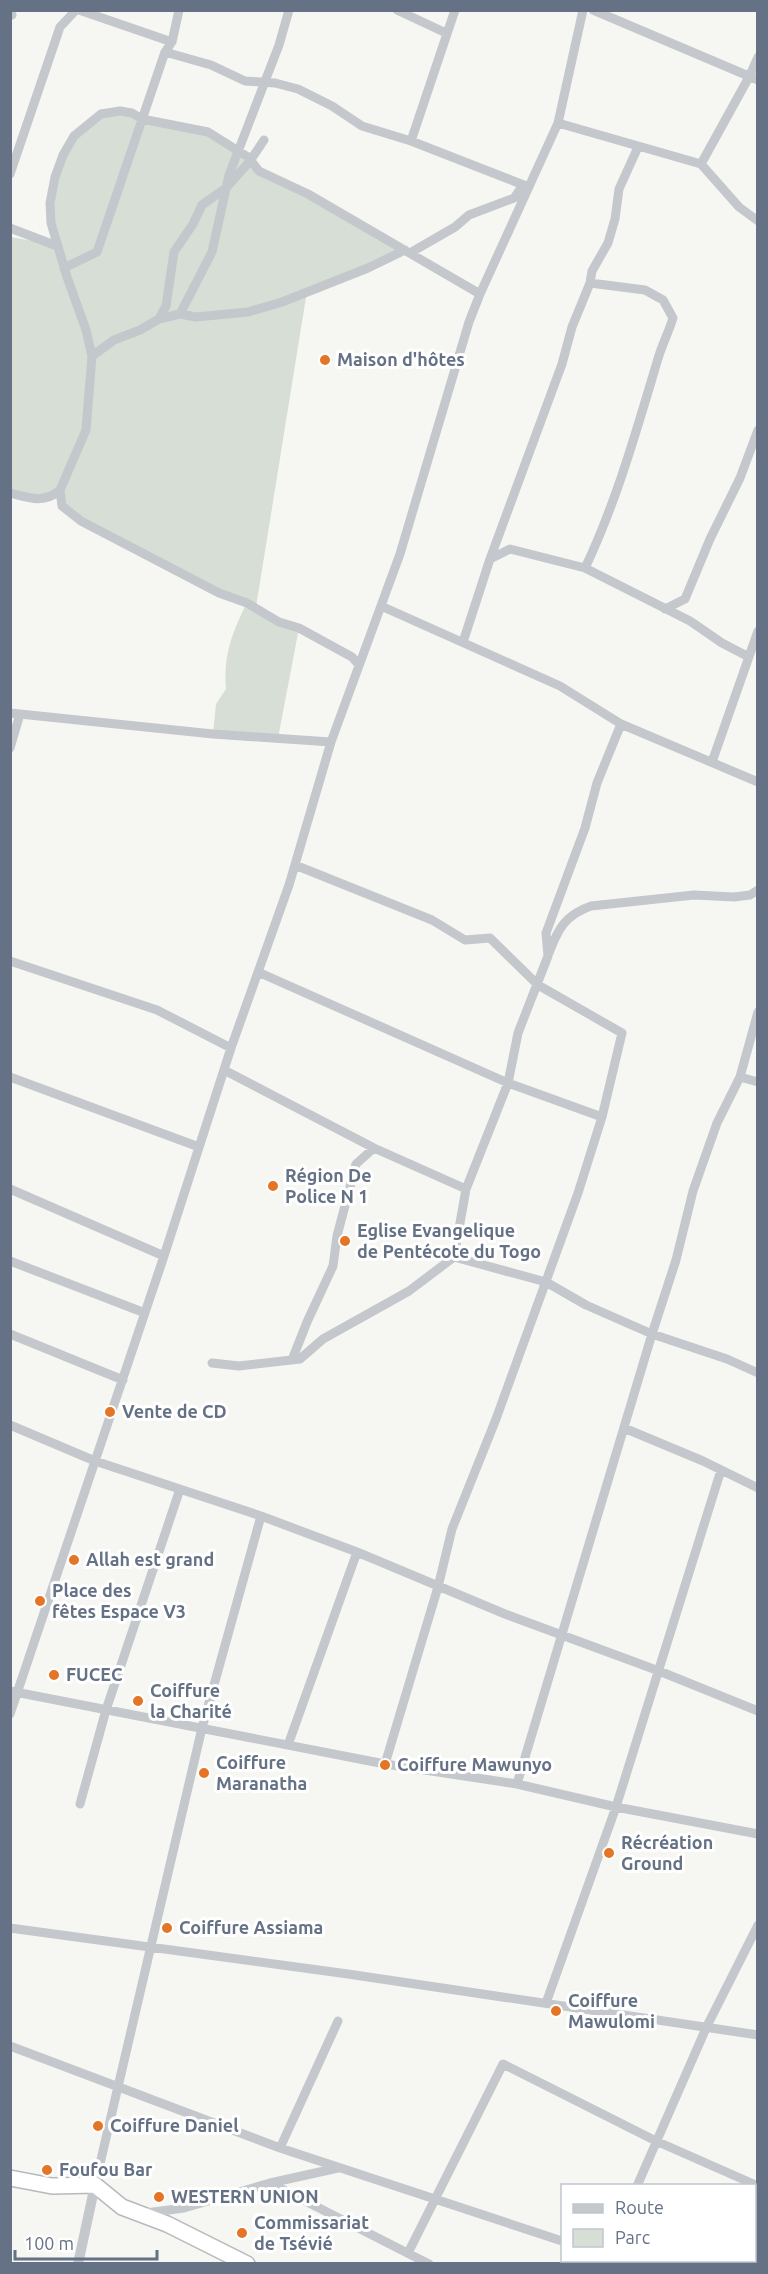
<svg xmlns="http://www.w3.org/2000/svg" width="768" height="2274" font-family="Ubuntu,sans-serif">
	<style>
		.green { fill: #d6ded5 }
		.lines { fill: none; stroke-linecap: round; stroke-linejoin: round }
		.trunk-casing { stroke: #b7b9bd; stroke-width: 18 }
		.minor { stroke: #c4c7cb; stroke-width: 9 }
		.tertiary { stroke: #c4c7cb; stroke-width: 10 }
		.trunk { stroke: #fff; stroke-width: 15 }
		.poi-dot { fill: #e47526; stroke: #fff; stroke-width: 2 }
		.labels { text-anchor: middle; stroke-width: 6; stroke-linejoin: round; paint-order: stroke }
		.poi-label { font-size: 18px; font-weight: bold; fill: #657185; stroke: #fff; text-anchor: start }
	</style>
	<rect width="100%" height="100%" fill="#f6f7f3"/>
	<path class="green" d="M120,111L208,132L259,171L405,250L307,291L256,607L299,628L278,738L213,734L216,704L226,689C223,655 232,634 246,604L62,506L60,491L41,500L11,493L10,237L57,245L50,209L63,155L94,119Z"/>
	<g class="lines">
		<defs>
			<path id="trunk" d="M10,2178L52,2186L95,2185L122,2207L167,2224L247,2264"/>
		</defs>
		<use href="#trunk" class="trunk-casing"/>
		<path class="minor" d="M79,10L172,42
			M179,10L172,42L165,52L211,65L245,81L275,83L298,89L332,106L362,126L411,141L529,187
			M397,10L446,33
			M593,10L758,80
			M10,13L12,15
			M558,123L701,164L739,207L758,221
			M411,141L455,10
			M701,164L749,77L758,57
			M10,174L60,27L76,10
			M10,228L57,246
			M410,253L455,227L469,215L514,198L523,185
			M64,268L97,252L165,52
			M180,314L212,252L229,175L279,45L289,10
			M159,319L166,306L174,252L193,224L202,205L226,188L250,161L264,140
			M92,356L114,340L140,330L159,319L180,314L196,317L248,312L282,302L368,268L405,250
			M60,490L62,506L81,521L219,593L247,603L279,622L299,628L352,657L359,665
			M10,493C29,498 44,504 60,490L86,430L92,356L86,330L67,277L51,223L50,203L55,177L63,155L74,136L101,114L120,111L132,113L142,119L208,132L248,157L259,171L308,194L480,294
			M490,559L510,549L585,568L690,621L722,643L747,656
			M585,568C616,503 636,432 657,362C661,347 668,334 673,318L663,300L645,290L590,283
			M381,606L560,686L621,724L758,782
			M665,609L685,599L710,539L740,478L758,430
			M463,642L490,559L562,364L572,327L590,283L592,271L608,243L615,219L619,189L638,147
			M10,713L213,734L331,742
			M10,748L20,714
			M712,762L758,631
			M549,953C558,929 565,915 591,906L694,895L734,897L750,895L758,890
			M10,961L157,1010L231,1048
			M258,972L508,1083L602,1117
			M224,1070L374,1148L466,1189
			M10,1077L199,1147
			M740,1077L758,1082
			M10,1189L164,1256
			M454,1257L546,1282L586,1305L652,1334L727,1359L758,1373
			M10,1261L145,1313
			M10,1334L123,1380
			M292,1360L307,1322L333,1266L337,1236L356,1164L374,1148
			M212,1363L239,1366L300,1359L323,1339L409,1291L454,1257L466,1189L508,1083L518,1033L548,956L546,933L585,828L597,783L621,724
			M10,1425L95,1461L261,1516L357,1552L505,1614L659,1671L758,1711
			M624,1428L703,1461L758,1488
			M10,1691L385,1764L438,1587L452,1529L496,1419L578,1193L602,1117L622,1033L538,985L490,938L465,940L432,920L295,865
			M10,1714L164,1256L231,1048L289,885L331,742L400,554L469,322L480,294L558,123L583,10
			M288,1745L357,1552
			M385,1764L517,1784L616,1807L758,1834
			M517,1784L652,1334L676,1260L693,1191L717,1123L740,1077L758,1012
			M80,1804L106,1710L180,1489
			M10,1928L348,1974L758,2035
			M546,2003L616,1807L721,1470
			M10,2046L280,2148L562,2241
			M280,2148L338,2021
			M270,2183L338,2168
			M95,2185L202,1728L261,1516
			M637,2186L707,2026L758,1925
			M146,2213L184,2208L270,2183L429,2264
			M408,2253L503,2064L656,2141L758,2186
			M603,2264L604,2260"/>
		<path class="tertiary" d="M78,2264L95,2185"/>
		<use href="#trunk" class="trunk"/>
	</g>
	<g class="poi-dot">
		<circle cx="325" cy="360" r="6"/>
		<circle cx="273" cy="1186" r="6"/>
		<circle cx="345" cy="1241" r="6"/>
		<circle cx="110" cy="1412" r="6"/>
		<circle cx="74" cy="1560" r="6"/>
		<circle cx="40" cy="1601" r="6"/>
		<circle cx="54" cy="1675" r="6"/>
		<circle cx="138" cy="1701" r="6"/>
		<circle cx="385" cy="1765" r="6"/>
		<circle cx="204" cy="1773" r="6"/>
		<circle cx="609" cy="1853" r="6"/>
		<circle cx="167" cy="1928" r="6"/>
		<circle cx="556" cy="2011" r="6"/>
		<circle cx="98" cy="2126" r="6"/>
		<circle cx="47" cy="2170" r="6"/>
		<circle cx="159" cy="2197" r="6"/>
		<circle cx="242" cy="2233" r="6"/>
	</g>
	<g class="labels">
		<g class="poi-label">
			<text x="337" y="366">Maison d'hôtes</text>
			<text x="285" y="1182">Région De<tspan x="285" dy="21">Police N 1</tspan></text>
			<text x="357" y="1237">Eglise Evangelique<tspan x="357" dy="21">de Pentécote du Togo</tspan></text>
			<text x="122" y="1418">Vente de CD</text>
			<text x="86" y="1566">Allah est grand</text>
			<text x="52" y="1597">Place des<tspan x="52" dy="21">fêtes Espace V3</tspan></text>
			<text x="66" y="1681">FUCEC</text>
			<text x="150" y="1697">Coiffure<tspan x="150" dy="21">la Charité</tspan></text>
			<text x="216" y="1769">Coiffure<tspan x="216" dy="21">Maranatha</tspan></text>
			<text x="397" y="1771">Coiffure Mawunyo</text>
			<text x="621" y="1849">Récréation<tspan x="621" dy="21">Ground</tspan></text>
			<text x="179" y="1934">Coiffure Assiama</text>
			<text x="568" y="2007">Coiffure<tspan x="568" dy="21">Mawulomi</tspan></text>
			<text x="110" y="2132">Coiffure Daniel</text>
			<text x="59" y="2176">Foufou Bar</text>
			<text x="171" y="2203">WESTERN UNION</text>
			<text x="254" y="2229">Commissariat<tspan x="254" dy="21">de Tsévié</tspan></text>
		</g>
	</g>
	<rect width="768" height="2274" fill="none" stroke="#657185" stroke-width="24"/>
	<rect x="561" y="2184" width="195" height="78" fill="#ffffff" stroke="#c1c6ce" stroke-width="1.5"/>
	<rect x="573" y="2204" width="30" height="9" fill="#c4c7cb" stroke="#c1c6ce" stroke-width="1.5"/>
	<text x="615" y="2214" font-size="18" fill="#657185">Route</text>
	<rect x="573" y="2229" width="30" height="18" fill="#d6ded5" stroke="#c1c6ce" stroke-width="1.5"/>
	<text x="615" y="2244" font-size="18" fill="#657185">Parc</text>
	<path d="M15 2250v9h142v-9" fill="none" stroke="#657185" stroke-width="3"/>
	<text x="24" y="2250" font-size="18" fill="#657185" stroke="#ffffff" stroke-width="4.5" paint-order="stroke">100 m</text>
</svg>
